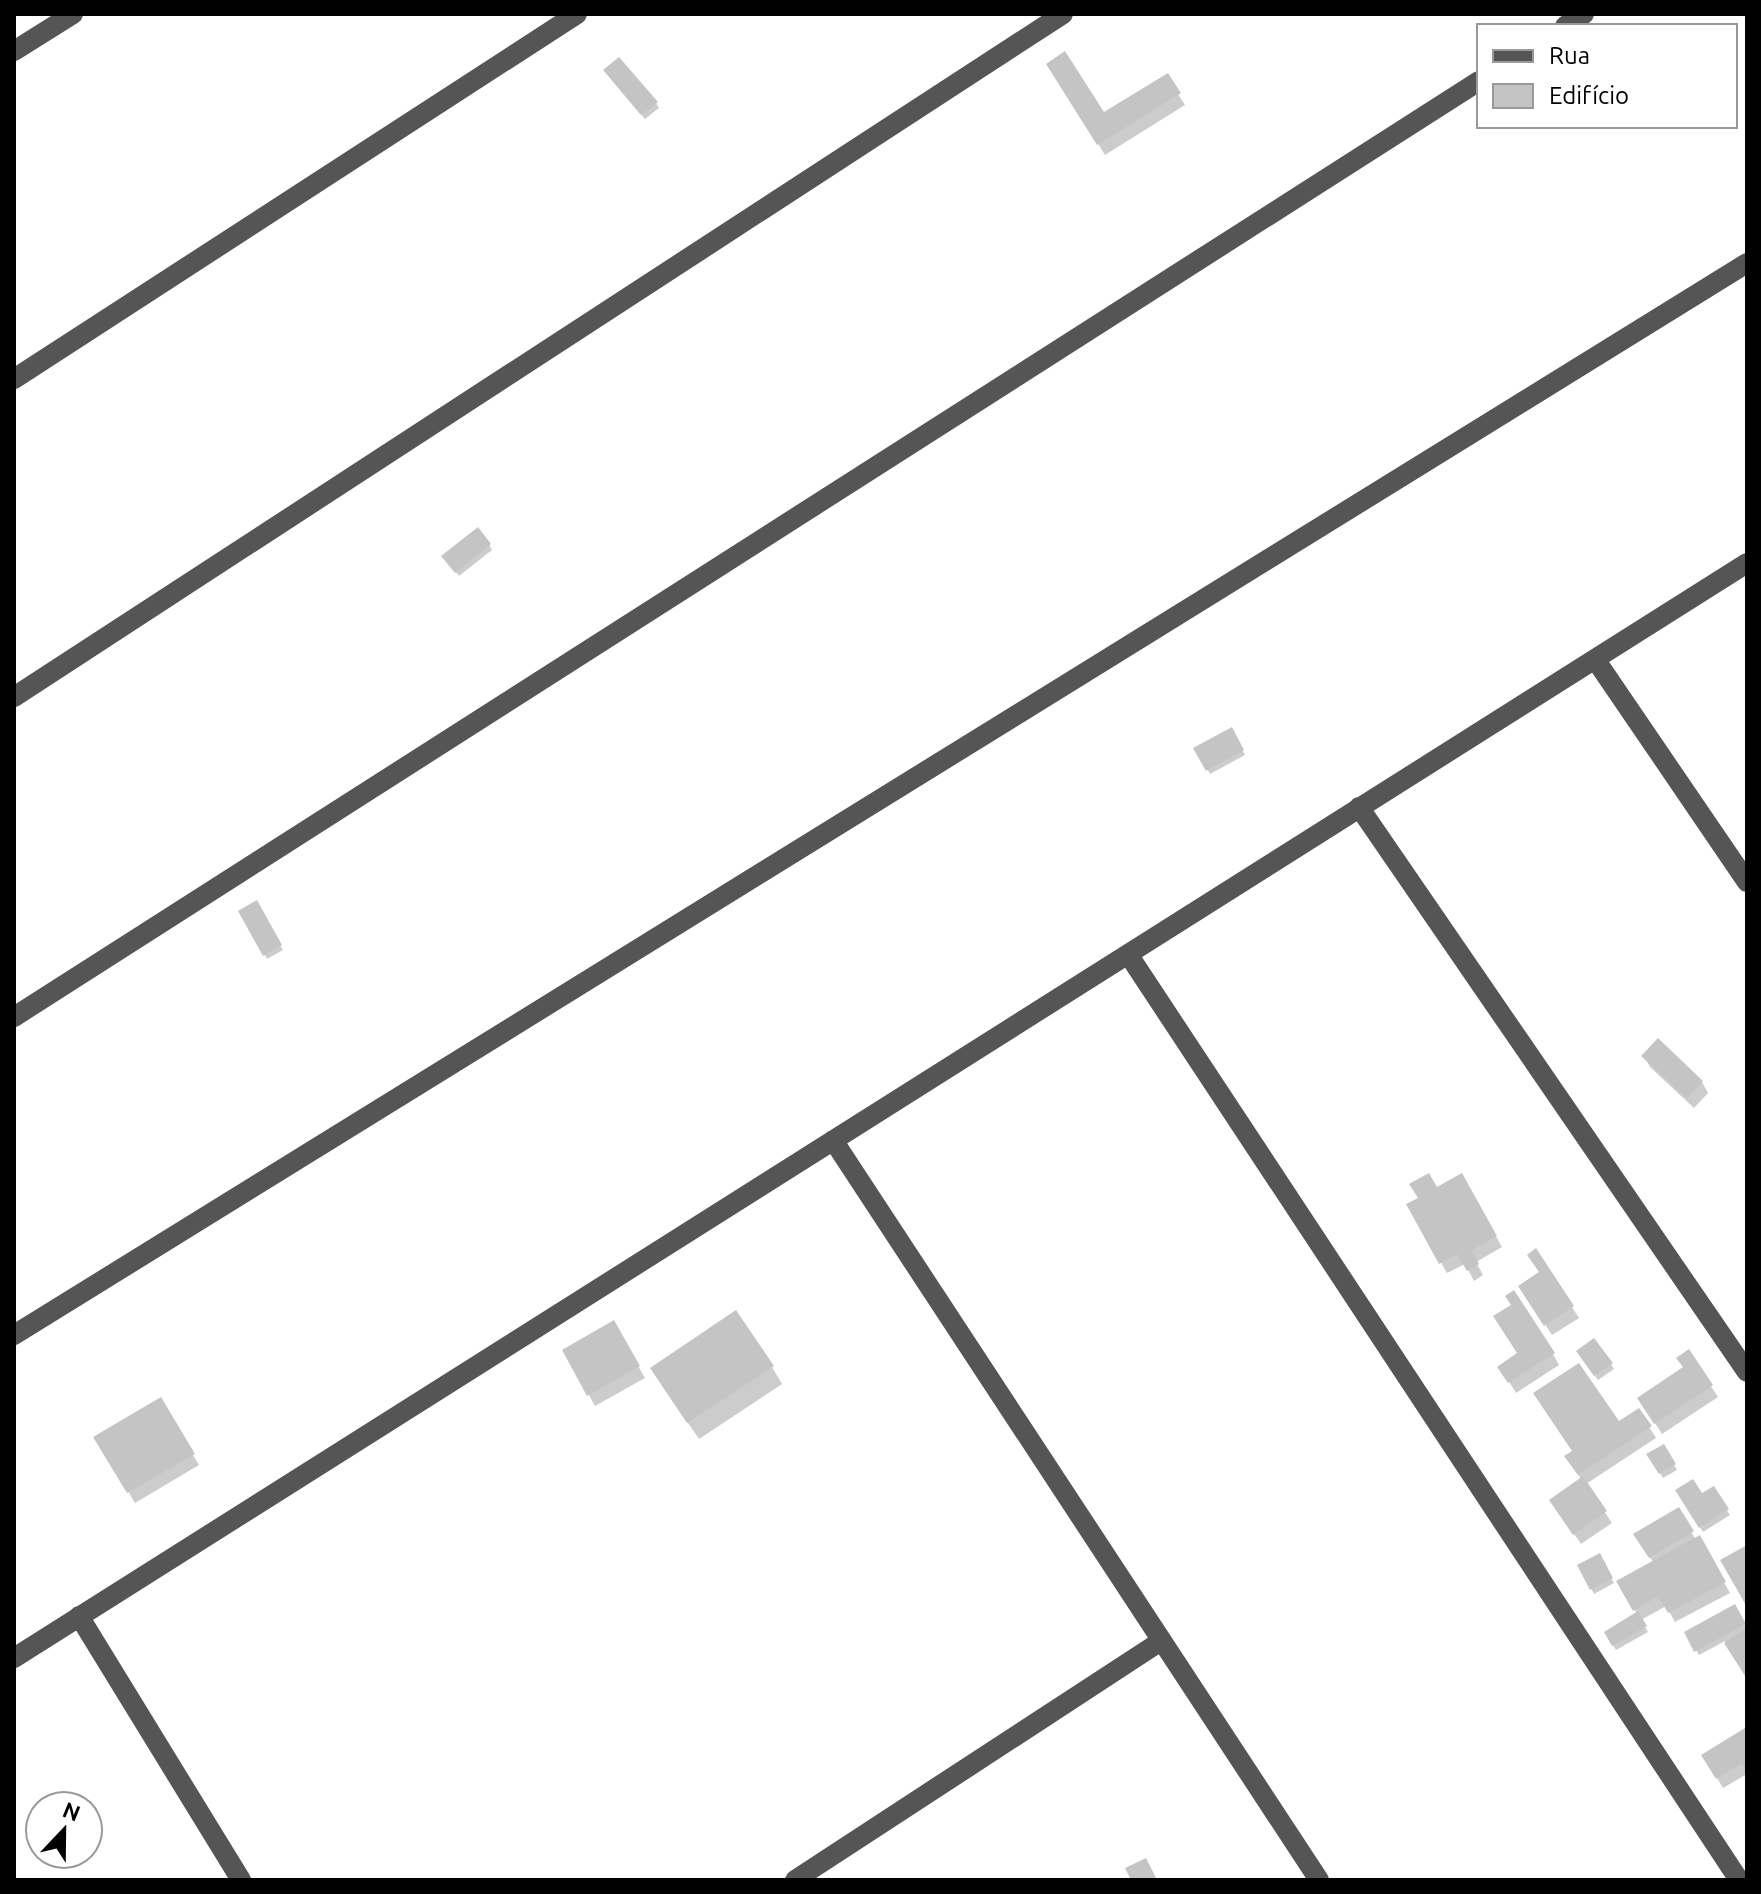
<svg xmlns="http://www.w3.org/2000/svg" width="1761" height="1894" font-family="Ubuntu,sans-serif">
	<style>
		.shadow { fill: #0003 }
		.building { fill: #c4c4c4 }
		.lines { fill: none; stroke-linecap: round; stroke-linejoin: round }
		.minor { stroke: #555; stroke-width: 20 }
	</style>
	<rect width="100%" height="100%" fill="#fff"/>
	<path class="shadow" d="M608,75L656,103L659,108L645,119Z
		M1055,75L1103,115L1167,76L1185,105L1105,155Z
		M489,545L492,550L459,576L447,561Z
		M1231,730L1245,755L1210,774L1196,749Z
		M256,903L283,950L267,959L240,912Z
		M1644,1056L1702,1082L1708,1093L1694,1108L1650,1067Z
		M1461,1175L1502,1247L1476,1262L1483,1275L1474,1281L1465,1264L1447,1273L1408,1205Z
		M1536,1251L1579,1318L1552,1335L1527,1297L1541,1273Z
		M613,1323L645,1378L595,1406L564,1350Z
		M1689,1352L1718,1397L1662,1434L1646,1409L1685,1368Z
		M1520,1354H1553L1559,1365L1516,1393L1500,1367Z
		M1581,1356L1611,1364L1614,1369L1598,1380Z
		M772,1367L782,1384L699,1439L662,1385Z
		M160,1400L199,1465L135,1503L96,1438Z
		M1638,1410L1656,1438L1586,1484L1612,1523L1581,1544L1558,1511L1582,1480L1573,1468L1618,1424Z
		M1663,1446L1677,1470L1663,1478L1649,1454Z
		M1713,1488L1730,1515L1703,1532L1677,1491L1701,1496Z
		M1678,1510L1696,1540L1699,1538L1730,1593L1675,1622L1666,1606L1641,1620L1648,1632L1616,1650L1606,1633L1637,1614L1619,1582L1654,1563L1642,1546Z
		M1599,1556L1614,1583L1594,1594L1580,1566Z
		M1735,1607L1747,1630V1676L1725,1641L1699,1655L1687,1633Z
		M1747,1735V1774L1723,1788L1704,1756Z"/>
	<path class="building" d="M1065,51L1104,112L1168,73L1181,93L1097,145L1046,64Z
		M619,57L658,102L641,115L603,70Z
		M478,527L491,544L455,573L441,556Z
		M1232,727L1244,750L1206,771L1193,748Z
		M257,900L282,945L263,956L238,911Z
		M1658,1038L1703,1081L1687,1098L1641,1056Z
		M1429,1173L1437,1187L1462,1173L1497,1236L1472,1250L1479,1264L1467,1271L1457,1254L1439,1264L1406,1204L1418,1198L1409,1184Z
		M1536,1248L1574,1306L1544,1326L1518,1286L1539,1272L1527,1255Z
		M1514,1290L1555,1353L1508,1383L1497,1367L1517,1353L1493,1316L1511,1305L1505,1296Z
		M736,1310L774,1366L687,1423L650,1368Z
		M614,1320L640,1366L587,1396L562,1350Z
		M1594,1338L1613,1363L1594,1376L1576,1351Z
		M1689,1349L1713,1385L1654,1424L1637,1398L1683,1367L1676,1358Z
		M1579,1363L1619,1421L1639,1408L1652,1426L1578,1475L1564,1456L1572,1451L1533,1393Z
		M161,1397L195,1454L127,1493L93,1437Z
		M1664,1444L1676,1464L1659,1474L1646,1454Z
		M1583,1476L1607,1511L1573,1535L1549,1500Z
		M1693,1479L1702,1493L1714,1486L1729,1509L1699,1528L1675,1490Z
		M1679,1507L1694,1531L1649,1558L1633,1534Z
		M1700,1535L1726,1582L1668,1613L1658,1596L1633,1611L1616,1581Z
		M1747,1545V1607L1720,1560Z
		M1600,1553L1613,1578L1590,1590L1577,1565Z
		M1735,1604L1746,1624L1694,1652L1684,1632Z
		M1638,1611L1647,1626L1612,1646L1604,1632Z
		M1747,1628V1679L1724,1643Z
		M1745,1728L1747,1731V1771L1742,1763L1716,1779L1701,1755Z
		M1146,1858L1157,1880H1131L1125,1868Z"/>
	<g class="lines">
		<path class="minor" d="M1565,26L1584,14
			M14,51L73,14
			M14,379L577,14
			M1595,659L1747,882
			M14,697L1063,14
			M1359,807L1747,1372
			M1128,954L1739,1880
			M14,1017L1479,81
			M833,1140L1319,1880
			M14,1335L1747,263
			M79,1616L241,1880
			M14,1658L1747,563
			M795,1880L1161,1641"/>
	</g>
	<rect width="1761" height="1894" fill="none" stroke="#000000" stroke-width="32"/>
	<rect x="1477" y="24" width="260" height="104" fill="#ffffff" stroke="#999999" stroke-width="2"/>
	<rect x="1493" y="50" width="40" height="12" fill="#555555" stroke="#999999" stroke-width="2"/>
	<text x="1549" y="64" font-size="24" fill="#000000">Rua</text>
	<rect x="1493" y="84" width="40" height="24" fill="#c4c4c4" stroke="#999999" stroke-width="2"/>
	<text x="1549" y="104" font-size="24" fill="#000000">Edifício</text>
	<g transform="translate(64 1830) rotate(22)"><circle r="38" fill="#ffffff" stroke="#999999" stroke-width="2"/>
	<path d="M0-6L14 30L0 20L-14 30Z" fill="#000000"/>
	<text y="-12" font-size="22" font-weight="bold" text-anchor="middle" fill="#000000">N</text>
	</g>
</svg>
